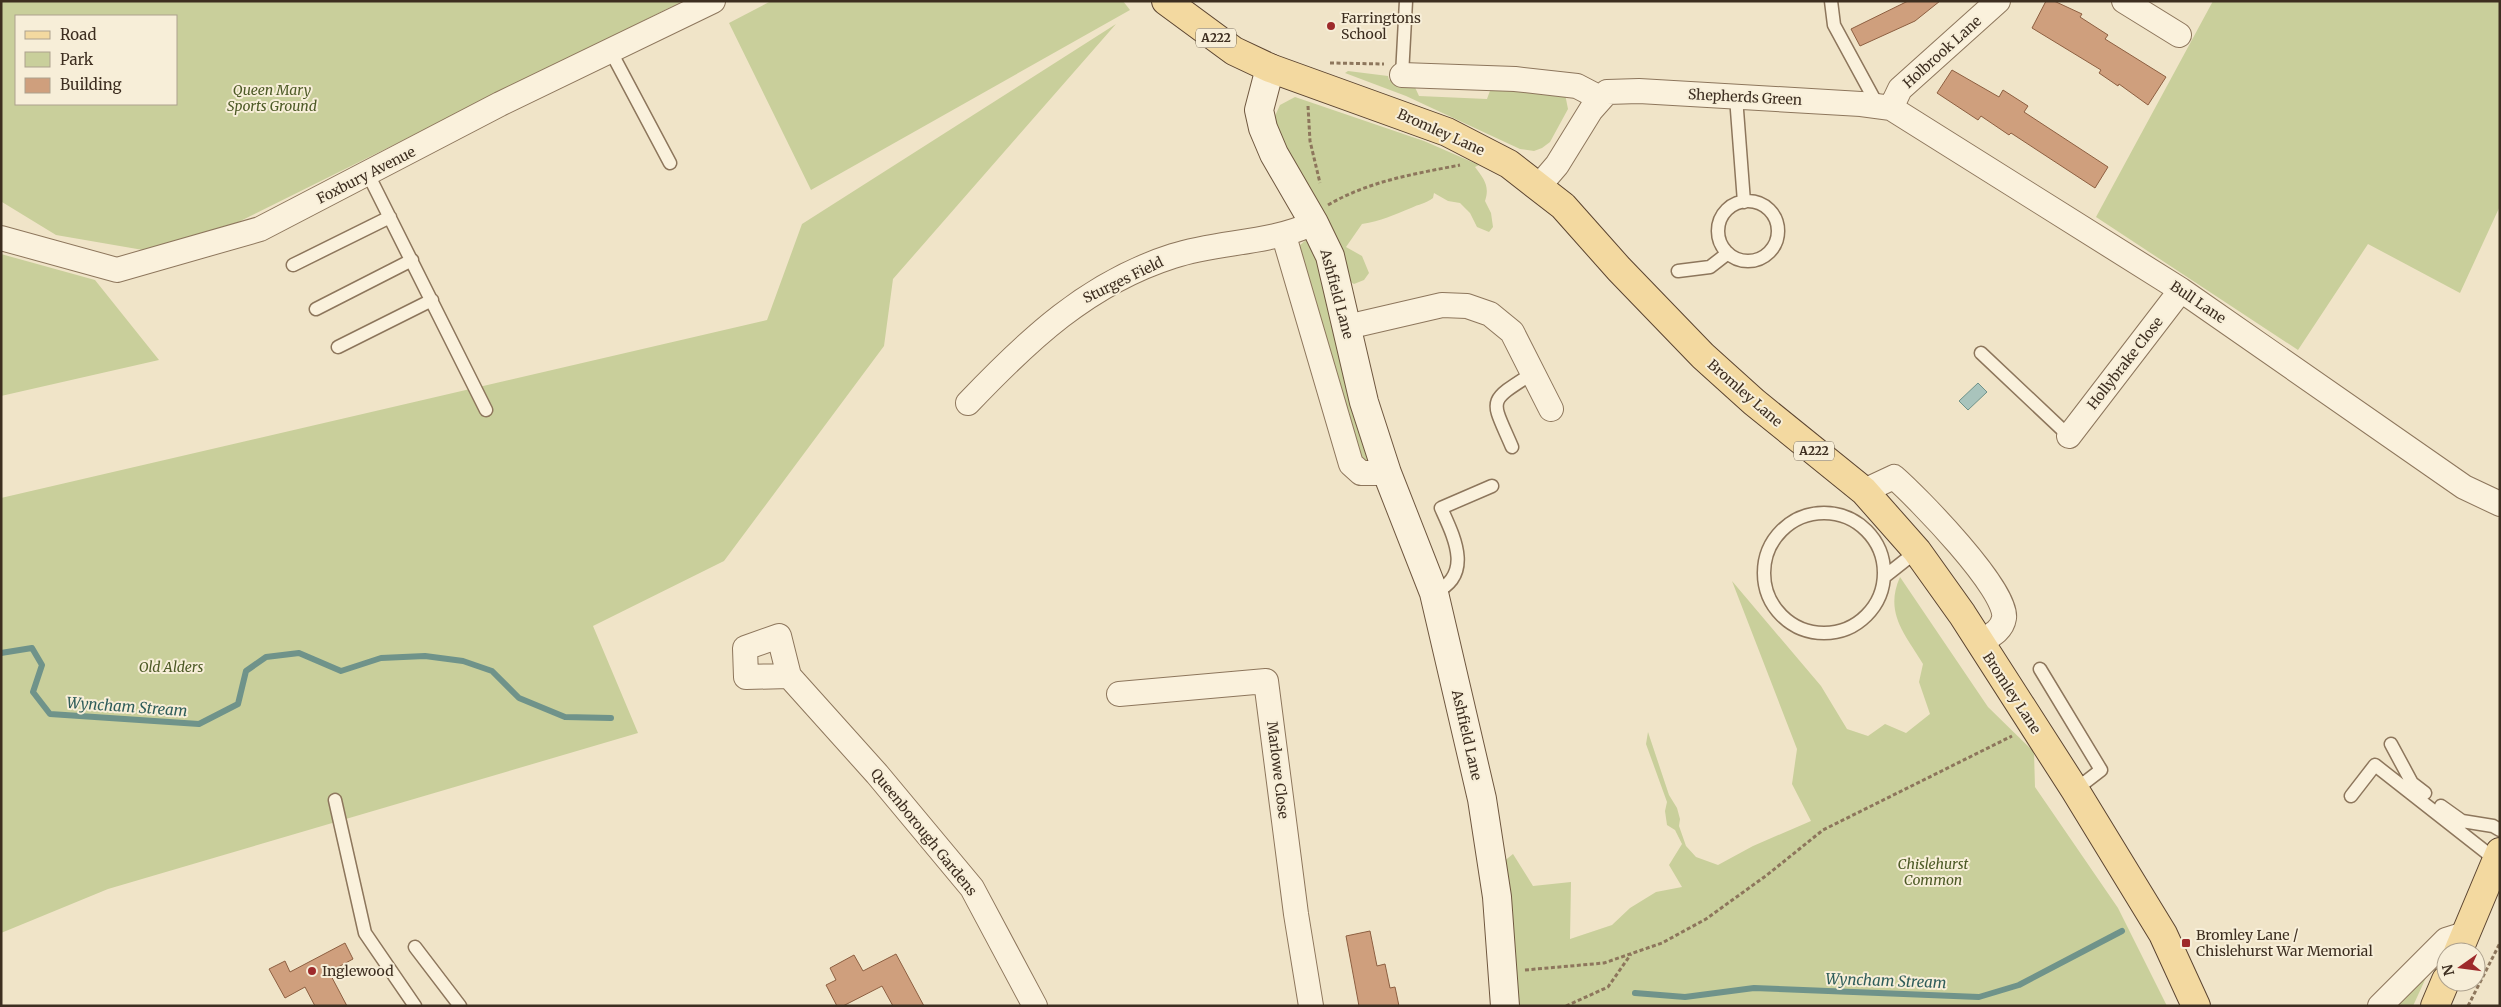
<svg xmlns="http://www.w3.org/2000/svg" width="2501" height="1007" font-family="Merriweather,serif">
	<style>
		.green { fill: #c9cf9b; fill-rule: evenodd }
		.water { fill: #a9c4bc; stroke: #6f938a }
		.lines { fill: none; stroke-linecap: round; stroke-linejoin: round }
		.stream { stroke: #6f938a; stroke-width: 6 }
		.building { fill: #cf9f7d; stroke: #8d5f41 }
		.lane-casing { stroke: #8d765c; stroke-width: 15 }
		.street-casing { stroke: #8d765c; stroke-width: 26 }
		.secondary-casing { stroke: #6f573f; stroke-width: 30 }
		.primary-casing { stroke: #5b4430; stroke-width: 30 }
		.path { stroke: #8d765c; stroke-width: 3; stroke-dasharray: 4 2.5; stroke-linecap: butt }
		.lane { stroke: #faf1dc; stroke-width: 12 }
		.street { stroke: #faf1dc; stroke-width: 24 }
		.secondary { stroke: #faf1dc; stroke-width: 28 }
		.primary { stroke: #f3d9a0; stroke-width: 28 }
		.poi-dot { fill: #9e2a2b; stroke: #f7eed8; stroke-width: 2 }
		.labels { text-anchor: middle; stroke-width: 4; stroke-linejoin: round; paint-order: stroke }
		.shield { fill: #f7eed8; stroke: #756857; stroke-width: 1 }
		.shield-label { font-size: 12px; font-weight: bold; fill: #3d2e20 }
		.poi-label { font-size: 14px; fill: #3d2e20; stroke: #f7eed8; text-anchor: start }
		.street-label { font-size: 14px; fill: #3d2e20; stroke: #f7eed8 }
		.park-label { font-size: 14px; font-style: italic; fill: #4d5a26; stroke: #f7eed8 }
		.water-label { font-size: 15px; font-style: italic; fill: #2f5d5a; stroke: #f7eed8 }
	</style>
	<rect width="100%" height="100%" fill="#f0e4c8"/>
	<path class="green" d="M1,1H683L172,255L56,235L2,202ZM16,16H176V104H16Z
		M771,1H1123L1130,10L811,190L729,23Z
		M2213,1H2500V206L2460,293L2368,244L2298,350L2096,217Z
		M1116,24L893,279L884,346L724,561L593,626L638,733L108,889L1,933V498L767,320L802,224Z
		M1348,71L1388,76L1389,80L1413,83L1419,96L1487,99L1491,88L1565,94L1568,109L1550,142L1542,148L1534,151L1520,149L1406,96L1345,73Z
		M1295,97L1424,141L1479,165L1475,167C1484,179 1490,186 1485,201L1491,213L1493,227L1489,232L1477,227L1470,213L1460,203L1448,201L1434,193L1433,198C1425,204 1419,204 1411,208C1394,215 1381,221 1362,224L1346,247L1362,256L1369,273L1364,280L1354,284L1349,281L1285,147L1274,118L1280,105Z
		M1306,240H1310L1317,253L1369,456L1367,461L1361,463L1299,252L1300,245Z
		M1,254L95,280L159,360L1,396Z
		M1900,577L1988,707L2034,752L2035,787L2118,908L2167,1006H1514L1503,862L1513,854L1533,886L1571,882L1570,939L1612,925L1630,908L1656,892L1682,887L1669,865L1682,844L1675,830L1667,825L1665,811L1667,802L1646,744L1648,732L1669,795L1677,808L1680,819L1679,826L1686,846L1696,857L1718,865L1753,846L1811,821L1792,784L1797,749L1732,581L1821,686L1847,729L1868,736L1885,724L1906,733L1930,714L1919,682L1923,664C1905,634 1884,613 1900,577Z
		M2435,958L2413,1006H2391Z"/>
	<path class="water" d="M1978,383L1987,392L1968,410L1959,401Z"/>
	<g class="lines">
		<path class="stream" d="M1,653L32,648L42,665L33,692L50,714L199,724L238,704L246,671L266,657L299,653L341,671L381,658L425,656L463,661L492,671L519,698L565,717L611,718
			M1635,993L1685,997L1754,988L1979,997L2019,985L2122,931"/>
	</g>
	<path class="building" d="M1908,1H1940L1915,21L1860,46L1851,29Z
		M2046,1H2054L2082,14L2080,17L2108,35L2105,39L2166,77L2148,105L2119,84L2118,86L2099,73L2101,70L2032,28Z
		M1952,70L1999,97L2003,90L2028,106L2024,112L2108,167L2095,188L2011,133L2009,135L1981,116L1978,120L1937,93Z
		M1370,931L1377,966L1385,964L1390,988L1395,987L1399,1006H1359L1346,936Z
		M345,943L353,959L329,972L347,1006H315L305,987L285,998L269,969L285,961L290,972Z
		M896,954L924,1006H893L882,986L843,1006H837L826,985L836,980L830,968L854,955L863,971Z"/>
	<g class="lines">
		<defs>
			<path id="lane" d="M1831,1L1834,25L1878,106
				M610,50L670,163
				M1402,75L1406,1
				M1736,97L1744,202
				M368,174L486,410
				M1718 231a30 30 0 1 1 60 0a30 30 0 1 1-60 0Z
				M293,265L390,217
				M1678,271L1710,267L1728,253
				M316,309L412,260
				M338,347L432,300
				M1981,353L2069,436
				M1512,447C1491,398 1486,403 1533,373
				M1764 573a60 60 0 1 1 120 0a60 60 0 1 1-120 0Z
				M1884,577L1917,551
				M1434,593C1474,575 1454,537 1441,508L1492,486
				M2040,669L2101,770L2075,790
				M2391,744L2412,783L2425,793
				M2351,796L2375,765L2496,860
				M335,800L365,933L415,1006
				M2441,806L2462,821L2493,826L2500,830
				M415,947L460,1006"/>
			<path id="street" d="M2124,1L2179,35
				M1402,75L1515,79L1577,86L1600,98
				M1891,108L1900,89L1998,1
				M1539,186L1557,165L1591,110L1607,92L1639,91L1861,104L1891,108L2181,290L2464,487L2500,504
				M1284,236L1351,464L1361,473H1387
				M1,238L117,270L260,229L500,104L713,1
				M1347,327L1442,305L1467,306L1490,314L1512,332L1551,409
				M968,403C1028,340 1088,283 1173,256C1220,241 1269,244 1314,223
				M2069,436L2181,290
				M1864,491L1894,477C1916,496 2009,591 2004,618C2002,631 1990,636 1980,642
				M779,636L789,676L746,677L745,648Z
				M789,676L877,774L972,888L1035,1006
				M1119,694L1266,681L1296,914L1311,1006
				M2380,1006L2446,940L2465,934"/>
			<path id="secondary" d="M1270,68L1259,110L1263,128L1274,154L1314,223L1330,256L1364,402L1387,473L1434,593L1482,799L1497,897L1505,1006"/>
			<path id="primary" d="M1166,1L1234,51L1270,68L1447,132L1509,164L1563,206L1619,269L1703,356L1754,402L1864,491L1917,551L1962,614L2075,790L2163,934L2196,1006
				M2458,952L2500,852
				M2435,1006L2446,980"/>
		</defs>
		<use href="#lane" class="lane-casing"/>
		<use href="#street" class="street-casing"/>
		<use href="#secondary" class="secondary-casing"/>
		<use href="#primary" class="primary-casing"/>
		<path class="path" d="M1330,63L1384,64
			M1308,106L1310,141L1320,183
			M1328,205C1369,181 1414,174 1460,165
			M1525,970L1604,963L1662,943L1706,919L1767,875L1823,830L2012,736
			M1566,1006L1608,987L1631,954
			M2468,1006L2500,943"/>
		<use href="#lane" class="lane"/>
		<use href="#street" class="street"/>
		<use href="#secondary" class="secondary"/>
		<use href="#primary" class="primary"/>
	</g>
	<g class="poi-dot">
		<circle cx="1331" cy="26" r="5"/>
		<rect x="2181" y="938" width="10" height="10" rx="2.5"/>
		<circle cx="312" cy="971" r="5"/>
	</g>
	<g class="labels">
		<g class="shield">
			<rect x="1196" y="28.5" width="40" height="19" rx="4"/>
			<rect x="1794" y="441.5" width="40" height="19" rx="4"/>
		</g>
		<g class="shield-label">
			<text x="1216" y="42">A222</text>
			<text x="1814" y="455">A222</text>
		</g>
		<g class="poi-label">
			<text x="1341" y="23">Farringtons<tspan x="1341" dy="16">School</tspan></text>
			<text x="2196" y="940">Bromley Lane /<tspan x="2196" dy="16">Chislehurst War Memorial</tspan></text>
			<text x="322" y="976">Inglewood</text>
		</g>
		<g class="street-label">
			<text transform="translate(1942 52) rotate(-42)" y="5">Holbrook Lane</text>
			<text transform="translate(1745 97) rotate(3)" y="5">Shepherds Green</text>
			<text transform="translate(1441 132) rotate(24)" y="5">Bromley Lane</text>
			<text transform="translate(366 175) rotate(-27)" y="5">Foxbury Avenue</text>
			<text transform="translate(1123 280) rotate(-26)" y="5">Sturges Field</text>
			<text transform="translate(1337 294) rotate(75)" y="5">Ashfield Lane</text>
			<text transform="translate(2198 302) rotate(34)" y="5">Bull Lane</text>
			<text transform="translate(2125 363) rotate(-52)" y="5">Hollybrake Close</text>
			<text transform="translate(1745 393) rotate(41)" y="5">Bromley Lane</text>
			<text transform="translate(2012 693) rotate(57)" y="5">Bromley Lane</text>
			<text transform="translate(1467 735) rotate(77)" y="5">Ashfield Lane</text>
			<text transform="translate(1278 770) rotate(83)" y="5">Marlowe Close</text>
			<text transform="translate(924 832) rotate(51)" y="5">Queenborough Gardens</text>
		</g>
		<g class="park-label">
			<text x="272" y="95">Queen Mary<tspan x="272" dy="16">Sports Ground</tspan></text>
			<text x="171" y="672">Old Alders</text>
			<text x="1933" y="869">Chislehurst<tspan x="1933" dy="16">Common</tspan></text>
		</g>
		<g class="water-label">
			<text transform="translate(127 707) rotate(4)" y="5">Wyncham Stream</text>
			<text transform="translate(1886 981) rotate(2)" y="5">Wyncham Stream</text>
		</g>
	</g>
	<rect width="2501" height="1007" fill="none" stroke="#3d2e20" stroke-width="5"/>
	<rect x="15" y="15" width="162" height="90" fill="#f7eed8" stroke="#ada18e"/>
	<rect x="25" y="31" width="25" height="8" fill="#f3d9a0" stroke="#ada18e"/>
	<text x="60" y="40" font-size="15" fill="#3d2e20">Road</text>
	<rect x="25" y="52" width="25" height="15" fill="#c9cf9b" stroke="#ada18e"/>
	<text x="60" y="65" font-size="15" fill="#3d2e20">Park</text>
	<rect x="25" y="78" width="25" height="15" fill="#cf9f7d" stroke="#ada18e"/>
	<text x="60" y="90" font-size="15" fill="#3d2e20">Building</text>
	<g transform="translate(2461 967) rotate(256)"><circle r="24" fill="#f7eed8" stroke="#ada18e"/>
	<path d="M0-4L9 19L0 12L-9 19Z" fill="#9e2a2b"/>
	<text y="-8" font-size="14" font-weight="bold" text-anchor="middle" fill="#3d2e20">N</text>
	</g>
</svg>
